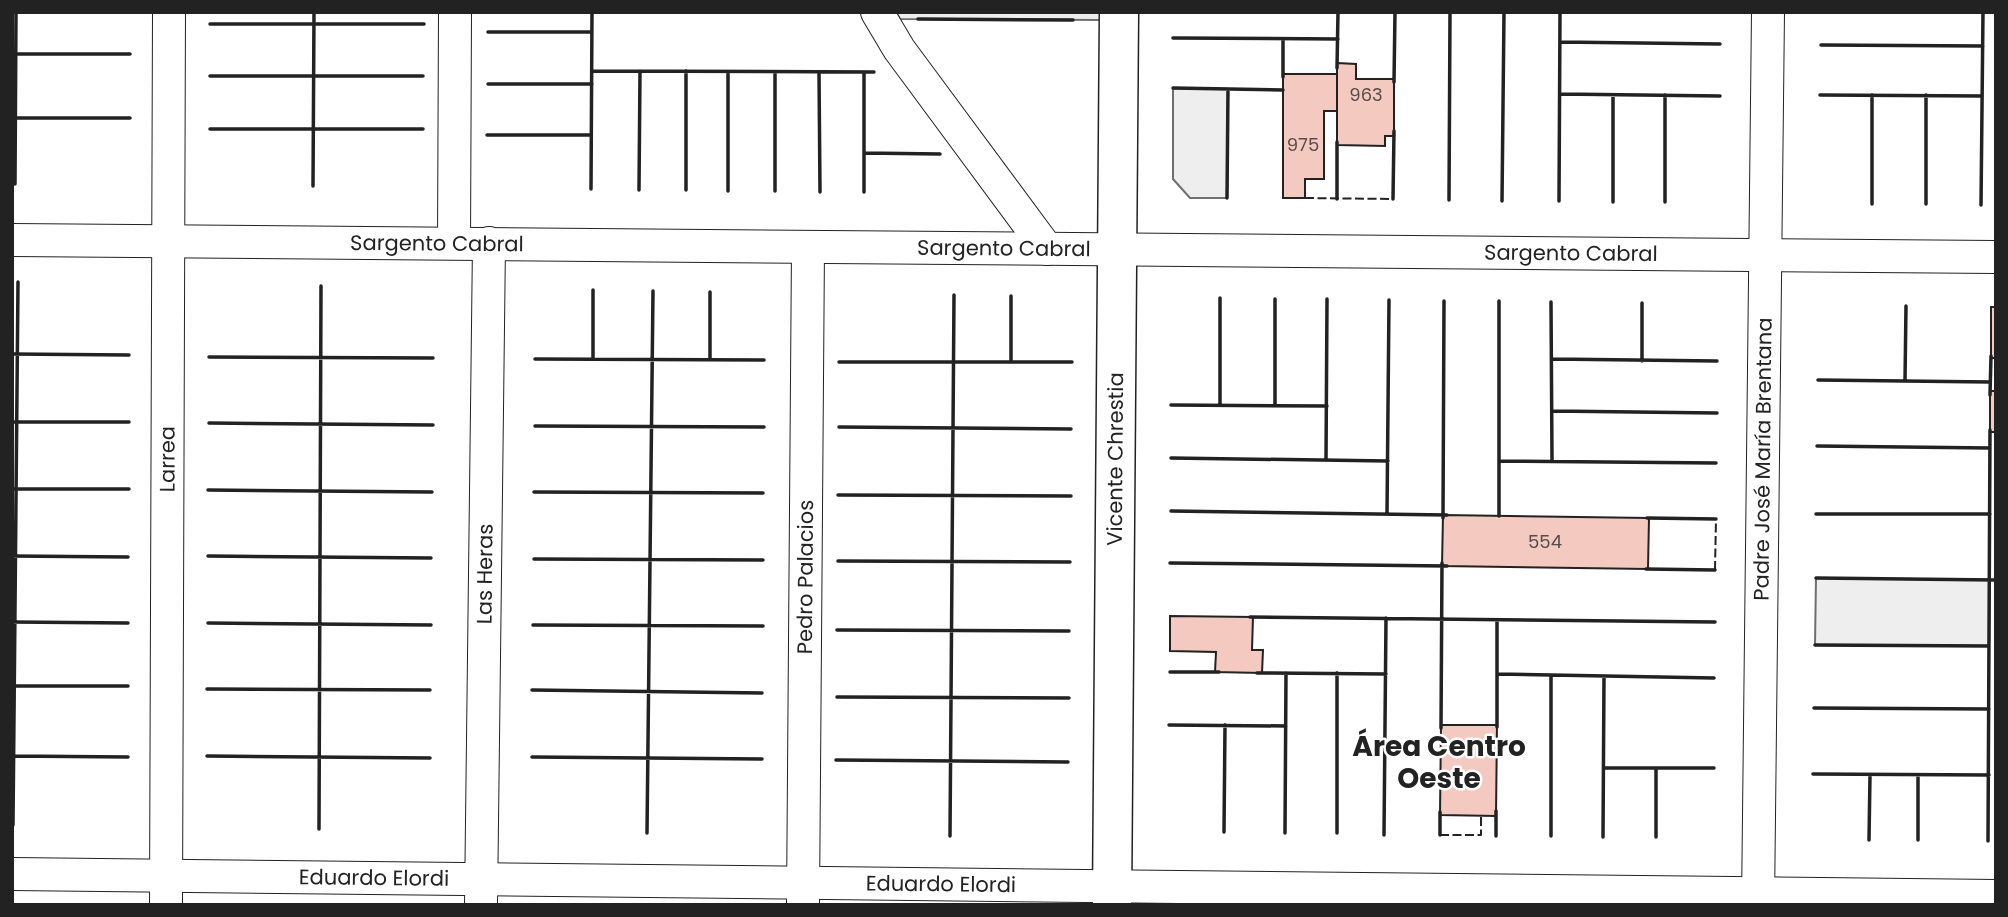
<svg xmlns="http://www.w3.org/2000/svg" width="2008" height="917" font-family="Poppins,sans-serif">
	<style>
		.green { fill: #eee; stroke: #6f6f6f; stroke-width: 2 }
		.building { fill: #f3c9c0; stroke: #222; stroke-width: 2 }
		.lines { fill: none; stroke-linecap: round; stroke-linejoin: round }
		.minor-casing { stroke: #222; stroke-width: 34 }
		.secondary-casing { stroke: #222; stroke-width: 41 }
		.minor { stroke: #fff; stroke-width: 32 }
		.secondary { stroke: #fff; stroke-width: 38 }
		.fence { stroke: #222; stroke-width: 2; stroke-dasharray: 9 3.5; stroke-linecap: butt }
		.wall { stroke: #222; stroke-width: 3.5 }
		.labels { text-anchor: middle; stroke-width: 5; stroke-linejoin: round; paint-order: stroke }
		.number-label { font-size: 18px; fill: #564c4a }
		.street-label { font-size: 21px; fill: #222; stroke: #fff }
		.district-label { font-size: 28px; font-weight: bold; fill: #222; stroke: #fff }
	</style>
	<rect width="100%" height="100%" fill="#fff"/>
	<path class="green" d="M896,12H1100V20L900,19Z
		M1173,88L1228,89L1227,198H1190L1173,179Z
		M1816,578L1990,580L1989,646L1815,645Z"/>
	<path class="building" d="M1337,63L1356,64V79H1394V136H1385V146L1337,145Z
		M1283,74H1337V111H1324V179H1305V198H1283Z
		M1991,307H1996V358H1991Z
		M1990,391H1996V432H1990Z
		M1443,515L1649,518L1648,569L1442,566Z
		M1170,616L1253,617L1252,650H1263L1262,673L1215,672L1216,652L1170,651Z
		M1441,725H1497L1496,816L1440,815Z"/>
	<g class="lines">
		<defs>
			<g id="minor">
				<path d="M877,12L899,49L1047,249"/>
				<path id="s1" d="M12,240L1996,257"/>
				<path d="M454,243L455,12"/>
				<path id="s2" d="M12,874L1996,896"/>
				<path id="s3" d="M803,904L808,247"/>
				<path id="s4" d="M166,905L169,12"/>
				<path id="s5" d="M481,905L489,243"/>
				<path id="s6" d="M1758,905L1768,12"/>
			</g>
			<g id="secondary">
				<path id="s7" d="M1112,905L1119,12"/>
			</g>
		</defs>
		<use href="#minor" class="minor-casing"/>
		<use href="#secondary" class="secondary-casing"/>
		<use href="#minor" class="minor"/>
		<use href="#secondary" class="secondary"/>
		<path class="fence" d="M1305,198L1393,199
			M1715,570L1716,519
			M1440,835H1481V816"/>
		<path class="wall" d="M918,19L1073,20
			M210,24H424
			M488,32H592
			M1173,38L1338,39
			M1560,42L1720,44
			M1821,45L1983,46
			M12,54H130
			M1337,68L1338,12
			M592,71L874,72
			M686,71V190
			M728,72V191
			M775,72V191
			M819,72L820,192
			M864,72V192
			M210,76H423
			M1283,77V39
			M1394,82L1395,12
			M488,84H592
			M1173,88L1283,90
			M1560,94L1720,96
			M1613,95V202
			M1665,95V202
			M1820,95L1982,96
			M1872,95V204
			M1926,95V204
			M12,118H130
			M210,129H423
			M487,135H591
			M864,153L940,154
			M15,184L16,12
			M313,186L314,12
			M591,189L592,12
			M639,190L640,71
			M1227,198L1228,89
			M1337,199V142
			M1393,199L1394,131
			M1449,200L1450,12
			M1502,201L1504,12
			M1559,201L1560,12
			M1981,205L1983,12
			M593,290V359
			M710,292V360
			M1011,296V362
			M1499,301V516
			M1551,302L1552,461
			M1642,303V361
			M12,354L129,355
			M209,357L433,358
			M535,359L764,360
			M1552,359L1717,361
			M839,362H1072
			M1818,380L1990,382
			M1905,381L1906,306
			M1990,395L1991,356
			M1171,405L1327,406
			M1220,405V298
			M1275,405V299
			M1552,411L1717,413
			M12,422H129
			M209,423L433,425
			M535,426L764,427
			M839,427L1071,429
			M1817,446L1990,448
			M1171,458L1388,461
			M1326,460L1327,299
			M1499,461L1716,463
			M12,489H129
			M208,490L432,492
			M534,492L763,493
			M838,495L1071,496
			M1171,511L1447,515
			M1387,514L1389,300
			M1816,514H1990
			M1443,518L1444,301
			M1647,518L1716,519
			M12,556L128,557
			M208,556L431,558
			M534,559L763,560
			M838,561L1070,562
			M1170,563L1447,566
			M1646,569L1715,570
			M1816,578L1996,580
			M1250,617L1715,622
			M12,622L128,623
			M208,623L431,625
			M533,625L763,626
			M837,630L1069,631
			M1815,645L1989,646
			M1170,672H1219
			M1257,673L1386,674
			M1337,673V833
			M1497,674L1714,678
			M1551,675V836
			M12,686H128
			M207,689L430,690
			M532,690L762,693
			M837,697L1069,698
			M1814,708L1989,709
			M1169,725L1286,726
			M1497,727V620
			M1441,728L1442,563
			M12,756L128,757
			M207,756L430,758
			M532,757L762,759
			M836,760L1068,762
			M1604,768H1714
			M1656,768V837
			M1813,774L1989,775
			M1918,775V840
			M13,825L18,282
			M319,829L321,286
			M1224,832L1225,725
			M647,833L653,291
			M1285,833L1286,673
			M1384,835L1386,618
			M1440,835V812
			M950,836L954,295
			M1496,836V811
			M1603,837L1604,676
			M1869,840L1870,775
			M1988,841L1990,430"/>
	</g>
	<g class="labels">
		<g class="number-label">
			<text x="1366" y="101">963</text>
			<text x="1303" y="151">975</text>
			<text x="1545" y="548">554</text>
		</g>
		<g class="street-label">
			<text dy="7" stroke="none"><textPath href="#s1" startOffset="425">Sargento Cabral</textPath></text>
			<text dy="7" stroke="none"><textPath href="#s1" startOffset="992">Sargento Cabral</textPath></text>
			<text dy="7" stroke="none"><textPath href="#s1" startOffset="1559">Sargento Cabral</textPath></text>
			<text dy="7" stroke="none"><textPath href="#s4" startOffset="446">Larrea</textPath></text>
			<text dy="7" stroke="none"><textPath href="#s7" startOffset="446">Vicente Chrestia</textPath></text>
			<text dy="7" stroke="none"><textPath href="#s6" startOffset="446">Padre José María Brentana</textPath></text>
			<text dy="7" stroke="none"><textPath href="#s5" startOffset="331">Las Heras</textPath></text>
			<text dy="7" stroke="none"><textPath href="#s3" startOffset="327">Pedro Palacios</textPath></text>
			<text dy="7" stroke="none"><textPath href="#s2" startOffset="362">Eduardo Elordi</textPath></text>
			<text dy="7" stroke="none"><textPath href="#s2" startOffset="929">Eduardo Elordi</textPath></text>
		</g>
		<g class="district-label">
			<text x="1439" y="756">Área Centro<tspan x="1439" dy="32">Oeste</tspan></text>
		</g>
	</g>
	<rect width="2008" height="917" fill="none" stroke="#222222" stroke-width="28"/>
</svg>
